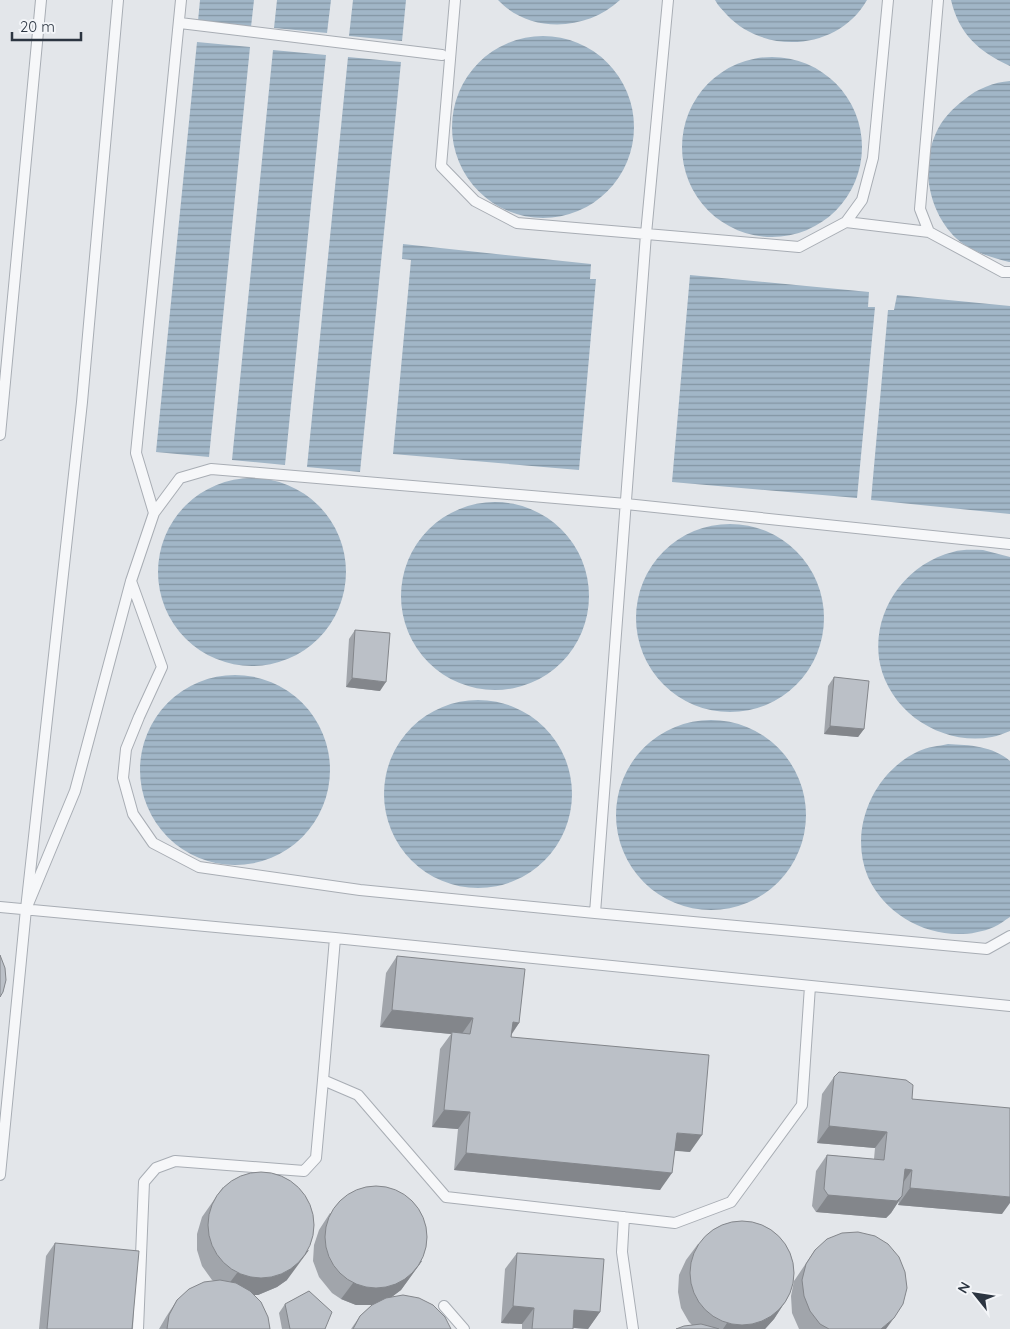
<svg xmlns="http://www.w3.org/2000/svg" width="1010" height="1329" font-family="Quicksand,sans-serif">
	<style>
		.water { fill: url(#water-rules) }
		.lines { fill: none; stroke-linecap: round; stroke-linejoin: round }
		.lane-casing { stroke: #a8adb4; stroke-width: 12 }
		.lane { stroke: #f6f7f9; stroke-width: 10 }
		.wall { fill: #a1a5ab }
		.shaded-wall { fill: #83868b }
		.building { fill: #bbc0c7; stroke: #83868b }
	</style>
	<defs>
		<pattern id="water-rules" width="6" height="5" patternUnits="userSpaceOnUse" patternTransform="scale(1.25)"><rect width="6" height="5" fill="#a1b6c7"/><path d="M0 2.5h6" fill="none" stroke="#8395a3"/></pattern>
	</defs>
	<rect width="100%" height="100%" fill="#e3e6ea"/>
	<path class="water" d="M200,0H254L251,27L198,21Z
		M277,0H331L327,33L274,28Z
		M353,0H406L402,41L349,36Z
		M498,0H620C587,31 530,34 498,0Z
		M715,0H867C839,50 766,56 727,15C723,10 718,6 715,0Z
		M951,0H1010V66C979,52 959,34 951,0Z
		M452 127a91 91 0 1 1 182 0a91 91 0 1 1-182 0Z
		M197,42L250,47L209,457L156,452Z
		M273,50L326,55L285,465L232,460Z
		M682 147a90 90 0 1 1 180 0a90 90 0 1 1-180 0Z
		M348,57L401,62L360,472L307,467Z
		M1010,81V262H1009C990,257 972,252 957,239C929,213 920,168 936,133C942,119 953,108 965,99C977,89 994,82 1010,81Z
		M403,244L591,264L590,279H596L579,470L393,454L411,260L402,259Z
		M690,275L869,292L868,307H875L857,498L672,482Z
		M897,295L1010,306V514L871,500L888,310H894Z
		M158 572a94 94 0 1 1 188 0a94 94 0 1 1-188 0Z
		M401 596a94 94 0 1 1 188 0a94 94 0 1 1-188 0Z
		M636 618a94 94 0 1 1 188 0a94 94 0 1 1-188 0Z
		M983,550L1010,557V731C1004,733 998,736 992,737C943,746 891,714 880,664C870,614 904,564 953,552C962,549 974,550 983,550Z
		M140 770a95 95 0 1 1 190 0a95 95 0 1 1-190 0Z
		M384 794a94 94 0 1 1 188 0a94 94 0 1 1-188 0Z
		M616 815a95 95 0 1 1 190 0a95 95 0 1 1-190 0Z
		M948,744C969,745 993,746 1010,761V917C1005,920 999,925 994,927C947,947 889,923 868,877C848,830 873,772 919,751C927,747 939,746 948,744Z"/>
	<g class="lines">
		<defs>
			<path id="lane" d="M455,0L441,166L475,201L517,223L799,247L846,222L929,232L1003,272H1010
				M180,23L442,55
				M846,222L862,200L873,158L888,0
				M929,232L920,209L938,0
				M0,435L41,0
				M154,513L136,453L181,0
				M131,581L162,667L139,717L126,749L123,778L133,814L153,843L199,867L360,890L595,913L646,234L668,0
				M0,907L335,938L1010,1006
				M26,909L75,791L131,581L154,513L180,478L211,469L626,504L1010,544
				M595,913L987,949L1010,936
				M335,938L323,1080L358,1095L446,1197L675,1223L731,1202L802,1105L810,986
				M0,1175L26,909L82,402L118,0
				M624,1217L622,1252L633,1329
				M444,1306L464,1329
				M138,1329L144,1182L156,1168L175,1161L304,1171L316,1158L323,1080"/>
		</defs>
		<use href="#lane" class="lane-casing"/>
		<use href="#lane" class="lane"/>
	</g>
	<path class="wall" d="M355,630L380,691L346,687L349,639Z
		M834,677L864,729L858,737L824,734L828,686Z
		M397,956L519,1023L512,1034L511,1037L690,1152L675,1150L660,1190L454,1170L458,1129L432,1127L440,1049L451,1034L380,1027L386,973Z
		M834,1077L912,1099L1002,1214L898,1205L899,1201L891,1213L886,1218L816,1212L812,1206L816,1171L827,1155L874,1159L875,1148L817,1143L822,1094Z
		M223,1187L287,1280L277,1287L258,1295H254L270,1329H159L166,1317L177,1300L214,1281L212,1280L202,1266L197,1250V1234L202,1217Z
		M330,1213L422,1261L401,1290L391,1297L451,1329H351L360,1316L372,1305H356L341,1299L332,1293L319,1277L313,1261L314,1245L319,1230Z
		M55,1243L132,1329H39L46,1256Z
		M698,1244L785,1302L774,1319L765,1329H676L692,1325L689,1322L681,1308L678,1292L679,1275L686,1260Z
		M815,1250L886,1329H799L792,1313L791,1296L794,1281Z
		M517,1253L600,1312L588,1329L573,1328V1329H522V1324L501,1323L505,1269Z
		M285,1304L325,1329H282L279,1313Z"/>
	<path class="shaded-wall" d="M352,678L386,682L380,691L346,687Z
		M830,726L864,729L858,737L824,734Z
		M392,1010L473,1018L461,1035L452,1032L451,1034L380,1027Z
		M513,1022L519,1023L508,1039Z
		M444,1110L470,1112L458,1129L432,1127Z
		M829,1126L887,1132L875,1148L817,1143Z
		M677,1133L702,1135L690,1152L665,1150Z
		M466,1153L672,1173L660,1190L454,1170Z
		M905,1169L912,1170L900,1187Z
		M910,1188L1010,1197V1203L1002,1214L898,1205Z
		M828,1195L902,1196L891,1213L886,1218L816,1212Z
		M309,1250L287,1280L277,1287L258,1295H241L225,1289L237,1273Z
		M422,1261L401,1290L388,1300L372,1305H356L341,1299L353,1283Z
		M785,1302L774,1319L765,1329H723L727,1323Z
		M513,1306L534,1308L522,1324L501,1323Z
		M574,1310L600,1312L588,1329L563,1327Z
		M894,1318L886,1329H881Z"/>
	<path class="building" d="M355,630L390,633L386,682L352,678Z
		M834,677L869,681L864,729L830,726Z
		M0,955L5,968L6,980L3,992L0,997Z
		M397,956L525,969L519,1023L513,1022L511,1037L709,1055L702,1135L677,1133L672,1173L466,1153L470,1112L444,1110L452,1032L470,1034L473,1018L392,1010Z
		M839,1072L906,1080L913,1085L912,1099L1010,1108V1197L910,1188L912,1170L905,1169L902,1196L897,1201L828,1195L824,1189L827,1155L884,1160L887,1132L829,1126L834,1077Z
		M208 1225a53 53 0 1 1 106 0a53 53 0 1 1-106 0Z
		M325 1237a51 51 0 1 1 102 0a51 51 0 1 1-102 0Z
		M690 1273a52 52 0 1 1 104 0a52 52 0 1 1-104 0Z
		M858,1232L875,1236L888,1244L899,1257L905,1272L907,1288L903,1304L894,1318L881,1329H829L820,1324L810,1311L804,1296L802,1280L806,1264L815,1250L827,1239L842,1233Z
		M55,1243L139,1251L132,1329H47Z
		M517,1253L604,1259L600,1312L574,1310L573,1329H532L534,1308L513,1306Z
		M220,1280L236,1283L250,1291L261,1302L268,1317L270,1329H167L169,1315L177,1300L189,1289L204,1282Z
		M309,1291L332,1312L325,1329H290L285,1304Z
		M403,1295L419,1298L433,1305L445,1317L451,1329H353L360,1316L372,1305L386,1298Z
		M701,1324L716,1328L719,1329H676L684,1326Z"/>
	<g transform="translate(975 1294) rotate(300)" stroke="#f3f5f8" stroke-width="4" paint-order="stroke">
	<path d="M0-4L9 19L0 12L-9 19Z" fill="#2c3541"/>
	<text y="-8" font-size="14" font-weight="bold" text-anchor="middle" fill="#2c3541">N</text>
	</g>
	<path d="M12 32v8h69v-8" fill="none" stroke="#2c3541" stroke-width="2.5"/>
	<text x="20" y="32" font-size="15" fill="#2c3541" stroke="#f3f5f8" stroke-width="4" paint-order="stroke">20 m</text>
</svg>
